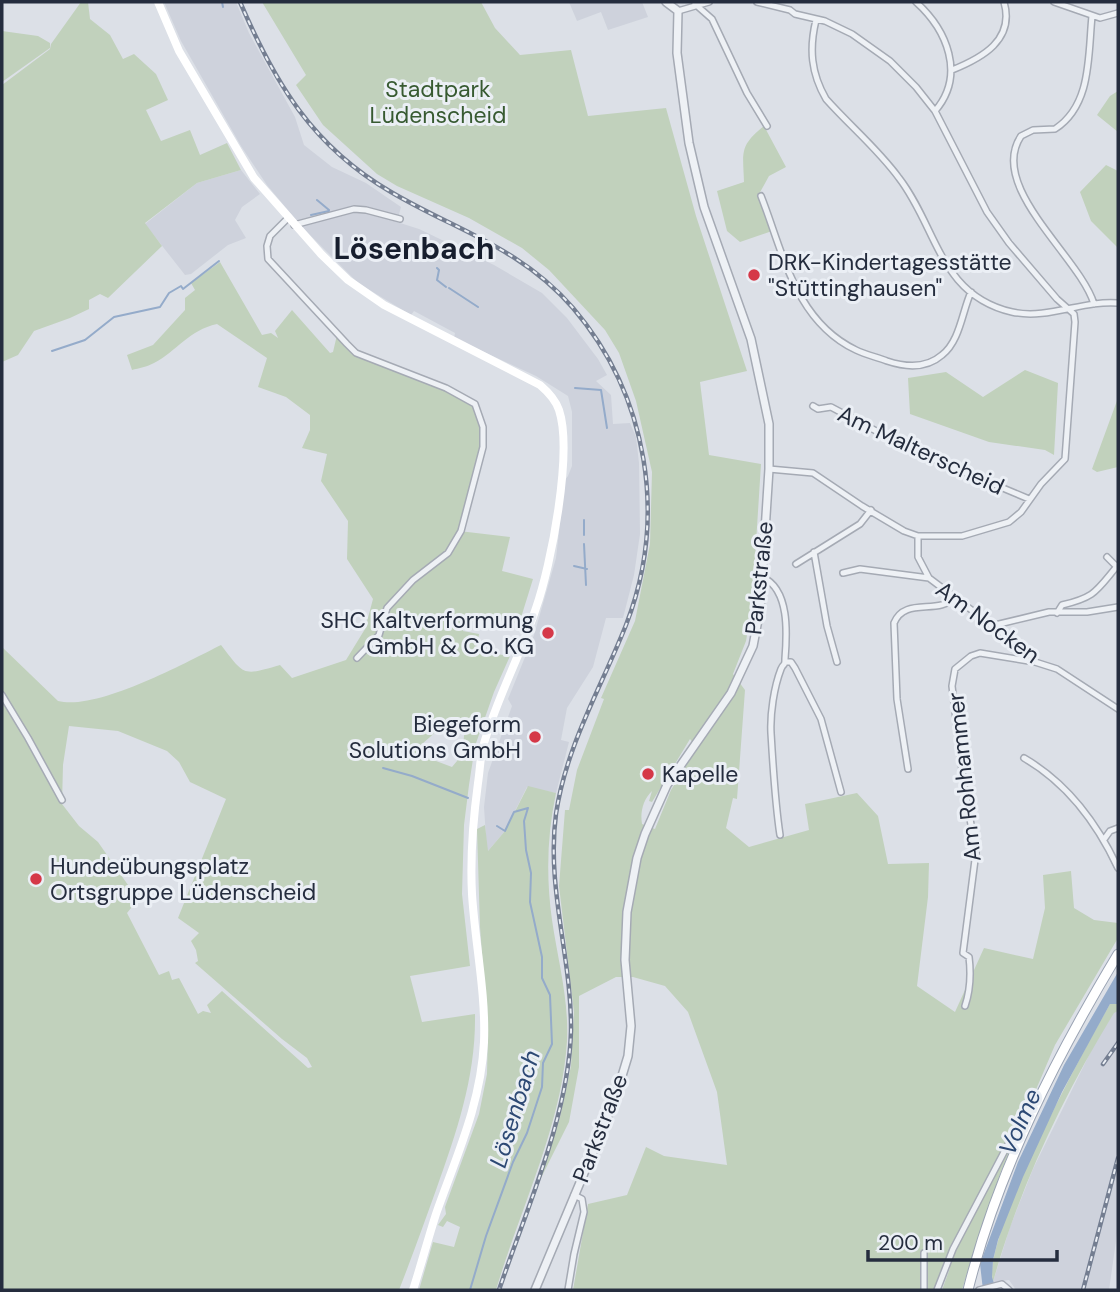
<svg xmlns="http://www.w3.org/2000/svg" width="1120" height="1292" font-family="'DM Sans',sans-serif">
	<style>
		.built { fill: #ced2dc }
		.green { fill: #c1d1bc; fill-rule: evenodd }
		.water { fill: #94abca }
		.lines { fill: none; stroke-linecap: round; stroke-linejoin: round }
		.stream { stroke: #94abca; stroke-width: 2 }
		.minor-casing { stroke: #a5aab4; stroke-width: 8 }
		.tertiary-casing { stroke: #a5aab4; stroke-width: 10 }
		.primary-casing { stroke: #9aa3b3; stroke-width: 11 }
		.minor { stroke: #eef1f5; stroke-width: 5 }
		.tertiary { stroke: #eef1f5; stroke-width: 7 }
		.secondary { stroke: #fff; stroke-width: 8 }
		.primary { stroke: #fff; stroke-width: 9 }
		.rail-casing { stroke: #747e91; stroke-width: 4.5 }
		.rail { stroke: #ebeff5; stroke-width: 2; stroke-dasharray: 5; stroke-linecap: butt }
		.poi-dot { fill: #d53848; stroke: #ebeff5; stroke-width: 2.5 }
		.labels { text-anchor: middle; stroke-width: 6; stroke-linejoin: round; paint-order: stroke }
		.park-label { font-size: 23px; fill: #375a31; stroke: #ebeff5 }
		.poi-label { font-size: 23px; fill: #252d3e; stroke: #ebeff5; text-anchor: start }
		.street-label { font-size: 23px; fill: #252d3e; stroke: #ebeff5 }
		.water-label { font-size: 24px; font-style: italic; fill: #2d4974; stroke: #ebeff5 }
		.district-label { font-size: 30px; font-weight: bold; fill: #171e2e; stroke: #ebeff5 }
	</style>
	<rect width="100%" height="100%" fill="#dce0e7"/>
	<path class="built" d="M164,2H236L249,33L295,117L304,145L332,167L366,183L401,207L397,222L419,229L494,265L542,293L567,318L598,359L607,375L596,381L611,395L613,424L630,423L636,437L639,463L640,534L634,575L623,618H606L593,667L567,708L561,740L569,742L556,793L527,787L505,831L487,852L484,807L488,773L512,706L508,699L534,635L556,558L565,480L568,476L572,466V412L568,396L536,376L454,338L455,333L414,311L411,315L358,283L302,227L267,185L241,146L181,41Z
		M569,2H642L648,17L608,30L601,12L577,21Z
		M241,170L260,194L242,207L235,220L246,238L228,245L191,274L185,275L145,224L197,183Z
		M1118,1011V1227L1109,1290H1016L1009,1280L993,1282L1010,1227L1033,1169L1094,1045L1114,1012Z"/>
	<path class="green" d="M81,2H88L90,19L110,35L123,59L134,54L156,74L168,100L146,110L161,141L190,130L200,155L227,143L241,170L197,183L145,223L162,246L108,298L100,294L89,300V309L70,318L34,331L18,355L2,362V85L50,49L51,44Z
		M262,2H481L495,28L520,55L571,50L588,116L666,108L696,216L747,371L700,382L709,455L761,464L752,606L746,641L733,674L745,690L737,799L733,798L726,828L749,847L809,830L805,804L857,793L878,816L888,864L929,863L928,897L917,986L955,1012L984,948L1033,959L1045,908L1043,875L1071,871L1074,908L1094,920L1118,923V938L1055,1045L1000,1174L973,1253L962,1290H942L950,1268L944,1265L934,1290H573L588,1204L627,1195L646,1147L664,1156L727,1165L717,1092L688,1012L665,986L633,977H616L579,996V1067L569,1122L531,1198L560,1117L571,1066L574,1012L559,886L565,810H569L577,770L604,699L601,698L635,621L650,544L652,472L636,401L619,353L605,330L549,270L522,248L469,218L397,186L377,174L323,125L296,85L306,75ZM690,739L697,748L671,790L655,829L642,824C640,812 643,800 652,791L649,801L652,802Z
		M2,31L38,36L50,43V48L2,82Z
		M1118,91V132L1097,115L1110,96Z
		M764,126L786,167L769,176L758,196L772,231L740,242L727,231L717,191L744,182C743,152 739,146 764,126Z
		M1106,165L1118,171V248L1091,221L1080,192Z
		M220,262L262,335L271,333L278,338L275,331L292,310L330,353L333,352L337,335L354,354L446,389L474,405C477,412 480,419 482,426C487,456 468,497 459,524L461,526L459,531L510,537L502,571L533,579L519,624L466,613L463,631L479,634L476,651L510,656L494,692L475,746L469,785L464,825L462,894L470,966L410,976L422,1022L475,1014C476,1076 457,1131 436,1190C424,1223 412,1257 399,1290H2V647L58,701C97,711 185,663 221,645C245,676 242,676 280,665L292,678L346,660L365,629L373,599L347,559L348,521L321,481L327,454L302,448L310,430V415L286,397L258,387L267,358L217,324C189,330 177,351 154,363C147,367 139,368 132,370L127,355L153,345L185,310V298L195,290L191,283ZM446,723L451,726L453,723L465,727L462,755L452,767L420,755L422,744ZM69,726L118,731L167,751L179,762L190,782L226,799L178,918L199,933L191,941L196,950L198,961L195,963L282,1039L307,1058L312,1067L308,1068L222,991L207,1005L211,1013L203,1011L198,1014L179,978L172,980L169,971L159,975L127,913L136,902L132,897L135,895L98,842L79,826L62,804L63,765Z
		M1025,370L1058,383L1054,455L1045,450L989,442L910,414L908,378L946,372L983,397Z
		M1118,398V467L1097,472L1092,469Z
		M528,786L556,793C547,835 546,877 552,920C558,961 569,999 567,1041C562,1125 520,1209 496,1290H419L433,1242L454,1247L460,1227L447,1221L443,1227L438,1225L446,1214L445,1207L479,1114L487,1074L488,1033L480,927L477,829L485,825L488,851L505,831Z
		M1110,1004H1118V1011L1114,1013C1063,1096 1019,1188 993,1282C981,1239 1084,1049 1110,1004Z"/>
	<path class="water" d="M1118,972V1004H1110L1062,1092L1023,1177L998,1240L993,1260L992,1277L996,1290H983L980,1264L1018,1162L1064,1065Z"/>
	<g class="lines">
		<path class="stream" d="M222,2L223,7
			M317,200L329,210
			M311,215L329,211
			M437,268L439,270L437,280L446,287
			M449,288L478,307
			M52,351L85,340L114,317L160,307L169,293L181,286L183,289L219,261
			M575,388L601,390L607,428
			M584,535V520
			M584,544L586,585
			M574,566L587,569
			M383,768L412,776L468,798
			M497,826L505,831L514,812L528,808
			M470,1290L486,1236L513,1162L527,1133L542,1087L543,1063L552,1044L550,995L542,978V957L530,902L531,873L526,850L524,821L528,808"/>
		<defs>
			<path id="minor" d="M757,2L790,10L795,14L825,21L852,34L890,61L916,87L935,111L987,212L1009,243L1057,299L1074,314L1075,322L1065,459L1041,484L1021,512L1009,522L962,536H918L904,531L862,506L813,473L769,469
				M916,2C947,30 966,75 935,111
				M1054,2L1100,18L1118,13
				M695,4L712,19L747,93L767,126
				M678,11L709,2
				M1092,16C1088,55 1092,105 1055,129L1033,130L1021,136C987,187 1080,257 1094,304
				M816,20C809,49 811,73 826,99C850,126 878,149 899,178C937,227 939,295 1012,312C1048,320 1083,300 1118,303
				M952,70C982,58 1015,40 1004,2
				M761,196C783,252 795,321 856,350C866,355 877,357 887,361C905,367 926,369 942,355C960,341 962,312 971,292
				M288,218L270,236L267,246L268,259L347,344L356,353L446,388L475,404L483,427V447L461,531L448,553L413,580L387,608L379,635L357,658
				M294,225L354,209L366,210L400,219
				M813,406L818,409L831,407L912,450L1029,499
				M918,536V557L929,578L1030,654L1035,662L1057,669L1118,709
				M814,552L827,626L837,662
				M1107,557L1117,567
				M796,564L860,524L871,510
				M843,573L860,569L929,578
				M762,577C790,589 787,634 785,659C785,667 784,662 781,669C774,687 770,714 771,733C773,767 775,802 780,835
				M1057,613L1062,605C1096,597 1096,591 1118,565
				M991,626L1049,612H1087L1118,607
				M785,662H791L795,668L821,719L841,792
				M2,695L28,738L62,800
				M1024,758C1067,783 1097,823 1118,868
				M908,769L897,699L894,623C905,596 939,616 955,597
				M1105,838L1110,831L1118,828
				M965,1006C970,991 971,973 969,957L963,953L976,852L964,786L952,686L955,669L971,656L980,653L1035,662
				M924,1253V1290
				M568,1290L574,1254L584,1212L582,1199L574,1195
				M937,1290L953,1249L1013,1135L1022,1134
				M979,1290L1002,1284L1009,1290"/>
			<path id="tertiary" d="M535,1290L615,1099L628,1056L631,1026L625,960L627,912L637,858L645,834L667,785L731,693L753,646L760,609L769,469V424L751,339L704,207L689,143L677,53L678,11L666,2"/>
			<path id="primary" d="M968,1290C998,1170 1055,1059 1118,954"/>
		</defs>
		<use href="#minor" class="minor-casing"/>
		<use href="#tertiary" class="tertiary-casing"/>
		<use href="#primary" class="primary-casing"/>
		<use href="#minor" class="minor"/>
		<use href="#tertiary" class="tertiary"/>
		<path class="secondary" d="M158,2L179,51L254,178L321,254L348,280L384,305L540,385C547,391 556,401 559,410C573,452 551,566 536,608C521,655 496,699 483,747C480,758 480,771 478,783C473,820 470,857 472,894C475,943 486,993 484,1042C481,1104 456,1157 436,1214C428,1239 421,1265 413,1290"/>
		<use href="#primary" class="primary"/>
		<defs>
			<path id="rail" d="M240,2C275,83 312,146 391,192C457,231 520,247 573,308C648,396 668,517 626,625C601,688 566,746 556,814C546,888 572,958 571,1031C569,1115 526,1210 499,1290
				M1103,1064L1118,1043
				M1083,1290L1118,1158"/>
		</defs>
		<use href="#rail" class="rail-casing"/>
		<use href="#rail" class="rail"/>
	</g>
	<g class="poi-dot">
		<circle cx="754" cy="275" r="7"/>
		<circle cx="548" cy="633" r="7"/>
		<circle cx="535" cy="737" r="7"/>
		<circle cx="648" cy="774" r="7"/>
		<circle cx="36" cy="879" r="7"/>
	</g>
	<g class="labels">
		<g class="park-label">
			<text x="438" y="97">Stadtpark<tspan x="438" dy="26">Lüdenscheid</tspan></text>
		</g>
		<g class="poi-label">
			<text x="768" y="270">DRK-Kindertagesstätte<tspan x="768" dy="26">"Stüttinghausen"</tspan></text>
			<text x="534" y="628" text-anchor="end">SHC Kaltverformung<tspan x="534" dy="26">GmbH &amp; Co. KG</tspan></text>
			<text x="521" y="732" text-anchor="end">Biegeform<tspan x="521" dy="26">Solutions GmbH</tspan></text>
			<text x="662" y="782">Kapelle</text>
			<text x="50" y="874">Hundeübungsplatz<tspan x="50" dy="26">Ortsgruppe Lüdenscheid</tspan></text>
		</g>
		<g class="street-label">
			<text transform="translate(921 450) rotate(25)" y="8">Am Malterscheid</text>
			<text transform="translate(759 578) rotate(-84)" y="8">Parkstraße</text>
			<text transform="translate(988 622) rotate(36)" y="8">Am Nocken</text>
			<text transform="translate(964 777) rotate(-96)" y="8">Am Rohhammer</text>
			<text transform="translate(600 1128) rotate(-69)" y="8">Parkstraße</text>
		</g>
		<g class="water-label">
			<text transform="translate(515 1109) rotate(-73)" y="8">Lösenbach</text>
			<text transform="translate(1020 1122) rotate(-66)" y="8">Volme</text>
		</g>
		<g class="district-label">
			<text x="414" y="259">Lösenbach</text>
		</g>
	</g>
	<rect width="1120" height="1292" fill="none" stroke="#252d3e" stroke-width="7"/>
	<path d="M868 1250v10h189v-10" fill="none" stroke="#252d3e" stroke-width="3.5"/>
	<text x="878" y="1250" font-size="21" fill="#252d3e" stroke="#ebeff5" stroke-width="5" paint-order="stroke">200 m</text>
</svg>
